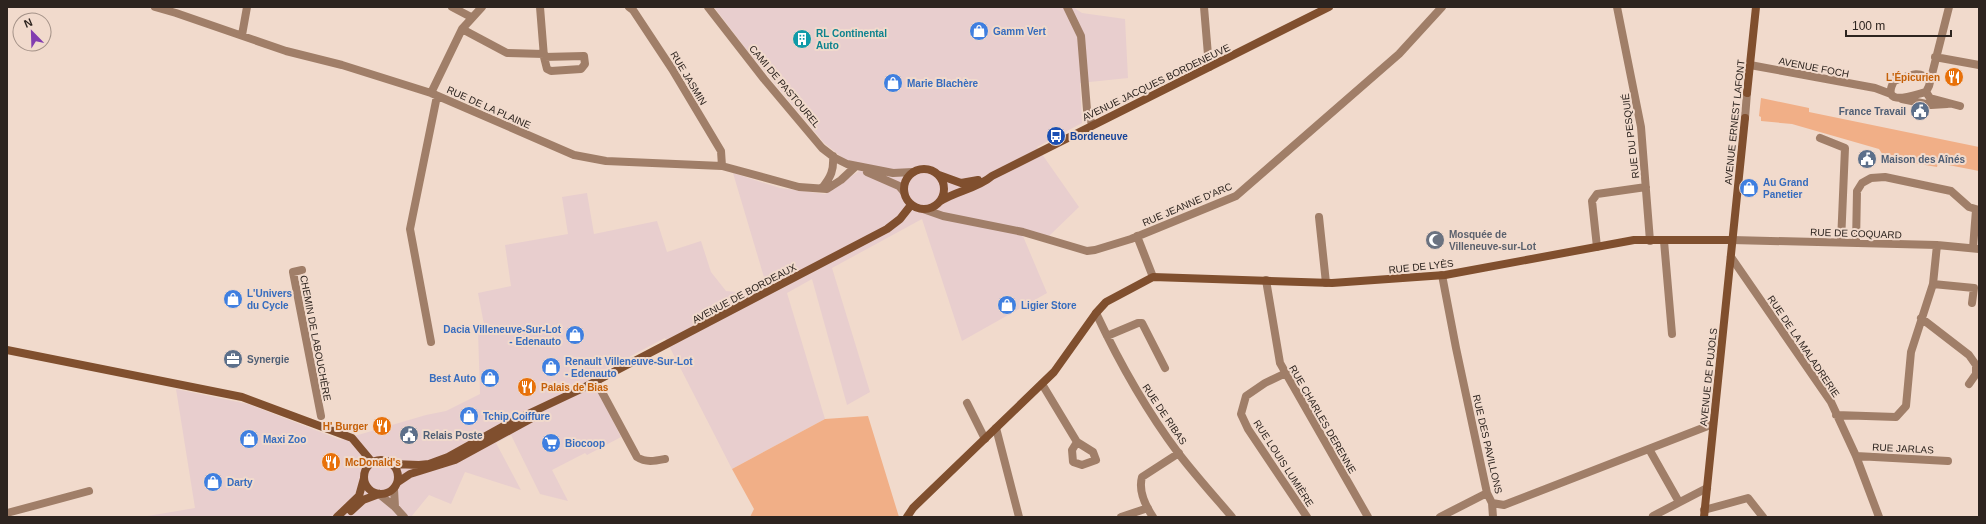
<svg xmlns="http://www.w3.org/2000/svg" width="1986" height="524" font-family="Arial,sans-serif">
	<style>
		.commercial { fill: #e8cece }
		.green { fill: #f1af87 }
		.lines { fill: none; stroke-linecap: round; stroke-linejoin: round }
		.street { stroke: #a07e68; stroke-width: 8 }
		.secondary { stroke: #804f2e; stroke-width: 8 }
		.labels { text-anchor: middle; stroke-width: 4; stroke-linejoin: round; paint-order: stroke }
		.shop-label { font-size: 10px; font-weight: bold; fill: #366cbe; stroke: #f1dacc; text-anchor: start }
		.culture-label { font-size: 10px; font-weight: bold; fill: #0d838f; stroke: #f1dacc; text-anchor: start }
		.street-label { font-size: 10px; fill: #2d241f; stroke: #f1dacc }
		.food-label { font-size: 10px; font-weight: bold; fill: #c56008; stroke: #f1dacc; text-anchor: end }
		.service-label { font-size: 10px; font-weight: bold; fill: #4e5e75; stroke: #f1dacc; text-anchor: start }
		.transit-label { font-size: 10px; font-weight: bold; fill: #164399; stroke: #f1dacc; text-anchor: start }
		.worship-label { font-size: 10px; font-weight: bold; fill: #5b616d; stroke: #f1dacc; text-anchor: start }
	</style>
	<rect width="100%" height="100%" fill="#f1dacc"/>
	<path class="commercial" d="M714,7H1073L1082,13L1125,19L1128,78L1080,83L1082,123L1037,147L1079,207L1049,236L1020,229L1047,293L962,341L922,219L832,268L870,392L847,405L812,279L787,293L825,419L732,469L665,338L591,377L621,437L587,455L585,453L552,470L568,501L540,494L511,435L496,443L521,490L465,472L451,504L429,495L411,517H142L195,508L176,389L248,404L341,440L426,415L446,411L480,394L478,331L485,330L478,293L511,286L505,245L568,234L562,197L587,193L594,234L657,221L667,252L701,241L711,272L726,291L749,293L766,284L733,173L780,188L825,194L859,171L824,143L746,49Z"/>
	<path class="green" d="M1761,98L1809,108V112L1979,147V171L1938,163L1937,167L1885,158L1879,149L1792,124L1761,121V117L1759,116Z
		M868,416L899,517H750L754,509L732,469L825,419Z"/>
	<g class="lines">
		<path class="street" d="M155,7L176,13L286,51L342,65L431,93L574,155L606,161L722,166L799,187L827,189L841,180L856,166
			M452,7L471,17
			M540,7L544,57L547,69L551,71L581,69L585,64L584,56L544,57
			M629,7L633,10L672,69L721,151L722,166
			M708,7L764,79L822,148L835,158L847,164L893,173L913,172
			M1067,7L1081,36L1087,110L1092,124
			M1204,7L1209,67
			M1617,7L1641,127L1650,241
			M462,29L507,53L544,54
			M242,35L247,7
			M1935,57L1979,65
			M1750,65L1875,88L1891,94
			M1929,81C1920,68 1906,77 1894,81C1880,108 1913,95 1926,92L1929,86L1949,7
			M1926,92L1930,98L1960,106
			M431,93L462,29L482,7
			M1902,99L1931,105L1947,104
			M1745,118L1747,93
			M1820,138L1845,148L1841,242
			M867,172L899,186L904,192
			M822,188C831,177 834,170 833,156
			M923,209L943,216L1023,232L1087,251L1095,250L1131,239L1236,196L1399,54L1442,7
			M1319,217L1326,283
			M1137,236L1153,277
			M1732,240L1937,245L1979,249
			M1664,241L1672,334
			M1856,243L1857,191L1862,183L1871,178L1885,177L1951,191L1969,207L1979,210
			M1597,247L1592,201L1597,194L1646,187
			M1973,248L1976,210
			M1731,257L1831,402L1856,456L1879,517
			M302,270L293,272L321,416
			M1442,275L1456,348L1487,493L1492,503L1504,505L1713,424
			M1266,280L1280,363L1368,517
			M1933,284L1974,288L1972,303
			M1096,313C1119,362 1146,410 1179,454C1196,476 1214,496 1232,517
			M1921,318L1969,355L1976,365V374L1969,384
			M1107,336L1138,323H1142L1165,368
			M431,342L410,229L437,96
			M1286,373L1265,383L1246,396L1241,414L1248,429L1307,517
			M596,381L637,457C646,463 655,461 665,459
			M1042,384L1077,442L1093,452L1096,460L1082,465L1073,462L1072,450L1077,442
			M967,403L985,439
			M1836,415L1896,417L1906,406L1911,352L1933,284L1937,245
			M996,428L1019,517
			M1649,449L1679,502
			M1856,456L1948,461
			M394,489L395,507
			M379,494L395,507L404,517
			M1492,503L1493,517
			M1704,510L1748,498L1763,517
			M7,513L89,491
			M1653,516L1707,488
			M1121,517L1148,508
			M1153,517C1145,505 1138,491 1142,477L1179,453
			M1440,517L1487,493"/>
		<path class="secondary" d="M1747,93L1756,7
			M904 189a20 20 0 1 1 40 0a20 20 0 1 1-40 0Z
			M939,175L961,183L978,180
			M939,202C955,191 977,189 992,176L1329,7
			M7,350L242,397L352,438L372,462
			M364 477a17 17 0 1 1 34 0a17 17 0 1 1-34 0Z
			M393,464L419,465L429,464L448,457L511,422L579,390L887,229L900,219L911,205
			M398,482L410,474L455,460L534,417
			M351,511L363,500L379,494
			M337,517L359,496L364,478
			M907,517L913,508L1054,372L1096,313L1106,302L1153,277L1332,283L1445,275L1634,240H1732
			M1704,517L1745,118"/>
	</g>
	<defs>
		<symbol id="shop-disc" viewBox="-11 -11 22 22"><circle r="9.5" fill="#3f7fe0" stroke="#f1dacc"/><path d="M-5-2.5h2.3a2.7 3.5 0 0 1 5.4 0H5L5.5 6h-11ZM-1.5-2.5h3a1.5 2.3 0 0 0-3 0Z" fill="#fff"/></symbol>
		<symbol id="building-disc" viewBox="-11 -11 22 22"><circle r="9.5" fill="#0f9aa8" stroke="#f1dacc"/><path d="M-4-6H4V6H1V3H-1V6H-4ZM-2.5-4.3h1.7v1.8h-1.7ZM.8-4.3h1.7v1.8H.8ZM-2.5-1h1.7V.8h-1.7ZM.8-1h1.7V.8H.8Z" fill="#fff"/></symbol>
		<symbol id="restaurant-disc" viewBox="-11 -11 22 22"><circle r="9.5" fill="#e8710a" stroke="#f1dacc"/><path d="M-5-6h1v4h1v-4h1v4h1v-4h1v5L-1.5 .5V6h-2V.5L-5-1ZM5-6V6H3V1.5H1.5Q1.5-4 5-6Z" fill="#fff"/></symbol>
		<symbol id="civic-disc" viewBox="-11 -11 22 22"><circle r="9.5" fill="#5c6f8a" stroke="#f1dacc"/><path d="M-.6-6.5H3V-4.5H.6V-3L4-1V1h2V6H-6V1h2V-1L-.6-3ZM-1.2 2.5V6h2.4V2.5Z" fill="#fff"/></symbol>
		<symbol id="bus-disc" viewBox="-11 -11 22 22"><circle r="9.5" fill="#1a4fb4" stroke="#f1dacc"/><path d="M-5-6H5V4H4V6H2V4H-2V6H-4V4H-5ZM-3.5-4V0h7V-4ZM-3.5 1.2v1.5H-2V1.2ZM2 1.2v1.5H3.5V1.2Z" fill="#fff"/></symbol>
		<symbol id="mosque-disc" viewBox="-11 -11 22 22"><circle r="9.5" fill="#6b7280" stroke="#f1dacc"/><path d="M3.5-4.9A6 6 0 1 0 3.5 4.9A5 5 0 1 1 3.5-4.9Z" fill="#fff"/></symbol>
		<symbol id="office-disc" viewBox="-11 -11 22 22"><circle r="9.5" fill="#5c6f8a" stroke="#f1dacc"/><path d="M-6-3h4V-5.5h4V-3h4V5H-6ZM-1-4.5V-3h2v-1.5ZM-6 0V1H6V0Z" fill="#fff"/></symbol>
		<symbol id="supermarket-disc" viewBox="-11 -11 22 22"><circle r="9.5" fill="#3f7fe0" stroke="#f1dacc"/><path d="M-6-5.5h2.5l.6 2H6L4.5 2H-2.5L-4.4-4H-6ZM-1.5 3.2a1.3 1.3 0 1 0 .1 0ZM3 3.2a1.3 1.3 0 1 0 .1 0Z" fill="#fff"/></symbol>
	</defs>
	<g fill-rule="evenodd">
		<use href="#shop-disc" x="968" y="20" width="22" height="22"/>
		<use href="#building-disc" x="791" y="28" width="22" height="22"/>
		<use href="#restaurant-disc" x="1943" y="66" width="22" height="22"/>
		<use href="#shop-disc" x="882" y="72" width="22" height="22"/>
		<use href="#civic-disc" x="1909" y="100" width="22" height="22"/>
		<use href="#bus-disc" x="1045" y="125" width="22" height="22"/>
		<use href="#civic-disc" x="1856" y="148" width="22" height="22"/>
		<use href="#shop-disc" x="1738" y="177" width="22" height="22"/>
		<use href="#mosque-disc" x="1424" y="229" width="22" height="22"/>
		<use href="#shop-disc" x="222" y="288" width="22" height="22"/>
		<use href="#shop-disc" x="996" y="294" width="22" height="22"/>
		<use href="#shop-disc" x="564" y="324" width="22" height="22"/>
		<use href="#office-disc" x="222" y="348" width="22" height="22"/>
		<use href="#shop-disc" x="540" y="356" width="22" height="22"/>
		<use href="#shop-disc" x="479" y="367" width="22" height="22"/>
		<use href="#restaurant-disc" x="516" y="376" width="22" height="22"/>
		<use href="#shop-disc" x="458" y="405" width="22" height="22"/>
		<use href="#restaurant-disc" x="371" y="415" width="22" height="22"/>
		<use href="#civic-disc" x="398" y="424" width="22" height="22"/>
		<use href="#shop-disc" x="238" y="428" width="22" height="22"/>
		<use href="#supermarket-disc" x="540" y="432" width="22" height="22"/>
		<use href="#restaurant-disc" x="320" y="451" width="22" height="22"/>
		<use href="#shop-disc" x="202" y="471" width="22" height="22"/>
	</g>
	<g class="labels">
		<g class="shop-label">
			<text x="993" y="35">Gamm Vert</text>
			<text x="907" y="87">Marie Blachère</text>
			<text x="1763" y="186">Au Grand<tspan x="1763" dy="12">Panetier</tspan></text>
			<text x="247" y="297">L'Univers<tspan x="247" dy="12">du Cycle</tspan></text>
			<text x="1021" y="309">Ligier Store</text>
			<text x="561" y="333" text-anchor="end">Dacia Villeneuve-Sur-Lot<tspan x="561" dy="12">- Edenauto</tspan></text>
			<text x="565" y="365">Renault Villeneuve-Sur-Lot<tspan x="565" dy="12">- Edenauto</tspan></text>
			<text x="476" y="382" text-anchor="end">Best Auto</text>
			<text x="483" y="420">Tchip Coiffure</text>
			<text x="263" y="443">Maxi Zoo</text>
			<text x="565" y="447">Biocoop</text>
			<text x="227" y="486">Darty</text>
		</g>
		<g class="culture-label">
			<text x="816" y="37">RL Continental<tspan x="816" dy="12">Auto</tspan></text>
		</g>
		<g class="street-label">
			<text transform="translate(1814 67) rotate(11)" y="4">AVENUE FOCH</text>
			<text transform="translate(689 78) rotate(59)" y="4">RUE JASMIN</text>
			<text transform="translate(1156 82) rotate(-26)" y="4">AVENUE JACQUES BORDENEUVE</text>
			<text transform="translate(785 86) rotate(50)" y="4">CAMI DE PASTOUREL</text>
			<text transform="translate(489 107) rotate(24)" y="4">RUE DE LA PLAINE</text>
			<text transform="translate(1734 122) rotate(-84)" y="4">AVENUE ERNEST LAFONT</text>
			<text transform="translate(1630 136) rotate(-97)" y="4">RUE DU PESQUIÉ</text>
			<text transform="translate(1187 204) rotate(-23)" y="4">RUE JEANNE D'ARC</text>
			<text transform="translate(1856 233) rotate(2)" y="4">RUE DE COQUARD</text>
			<text transform="translate(1421 266) rotate(-6)" y="4">RUE DE LYÈS</text>
			<text transform="translate(744 293) rotate(-28)" y="4">AVENUE DE BORDEAUX</text>
			<text transform="translate(316 338) rotate(79)" y="4">CHEMIN DE LABOUCHÈRE</text>
			<text transform="translate(1804 346) rotate(56)" y="4">RUE DE LA MALADRERIE</text>
			<text transform="translate(1708 377) rotate(-84)" y="4">AVENUE DE PUJOLS</text>
			<text transform="translate(1165 414) rotate(56)" y="4">RUE DE RIBAS</text>
			<text transform="translate(1323 419) rotate(60)" y="4">RUE CHARLES DERENNE</text>
			<text transform="translate(1488 444) rotate(77)" y="4">RUE DES PAVILLONS</text>
			<text transform="translate(1903 448) rotate(3)" y="4">RUE JARLAS</text>
			<text transform="translate(1284 463) rotate(57)" y="4">RUE LOUIS LUMIÈRE</text>
		</g>
		<g class="food-label">
			<text x="1940" y="81">L'Épicurien</text>
			<text x="541" y="391" text-anchor="start">Palais de Bias</text>
			<text x="368" y="430">H' Burger</text>
			<text x="345" y="466" text-anchor="start">McDonald's</text>
		</g>
		<g class="service-label">
			<text x="1906" y="115" text-anchor="end">France Travail</text>
			<text x="1881" y="163">Maison des Aînés</text>
			<text x="247" y="363">Synergie</text>
			<text x="423" y="439">Relais Poste</text>
		</g>
		<g class="transit-label">
			<text x="1070" y="140">Bordeneuve</text>
		</g>
		<g class="worship-label">
			<text x="1449" y="238">Mosquée de<tspan x="1449" dy="12">Villeneuve-sur-Lot</tspan></text>
		</g>
	</g>
	<rect width="1986" height="524" fill="none" stroke="#2d241f" stroke-width="16"/>
	<g transform="translate(32 32) rotate(337)"><circle r="19" fill="#f1dacc" stroke="#a39187"/>
	<path d="M0-3L7 15L0 10L-7 15Z" fill="#823db0"/>
	<text y="-6" font-size="11" font-weight="bold" text-anchor="middle" fill="#2d241f">N</text>
	</g>
	<path d="M1846 30v6h105v-6" fill="none" stroke="#2d241f" stroke-width="2"/>
	<text x="1852" y="30" font-size="12" fill="#2d241f" stroke="#f1dacc" stroke-width="3" paint-order="stroke">100 m</text>
</svg>
